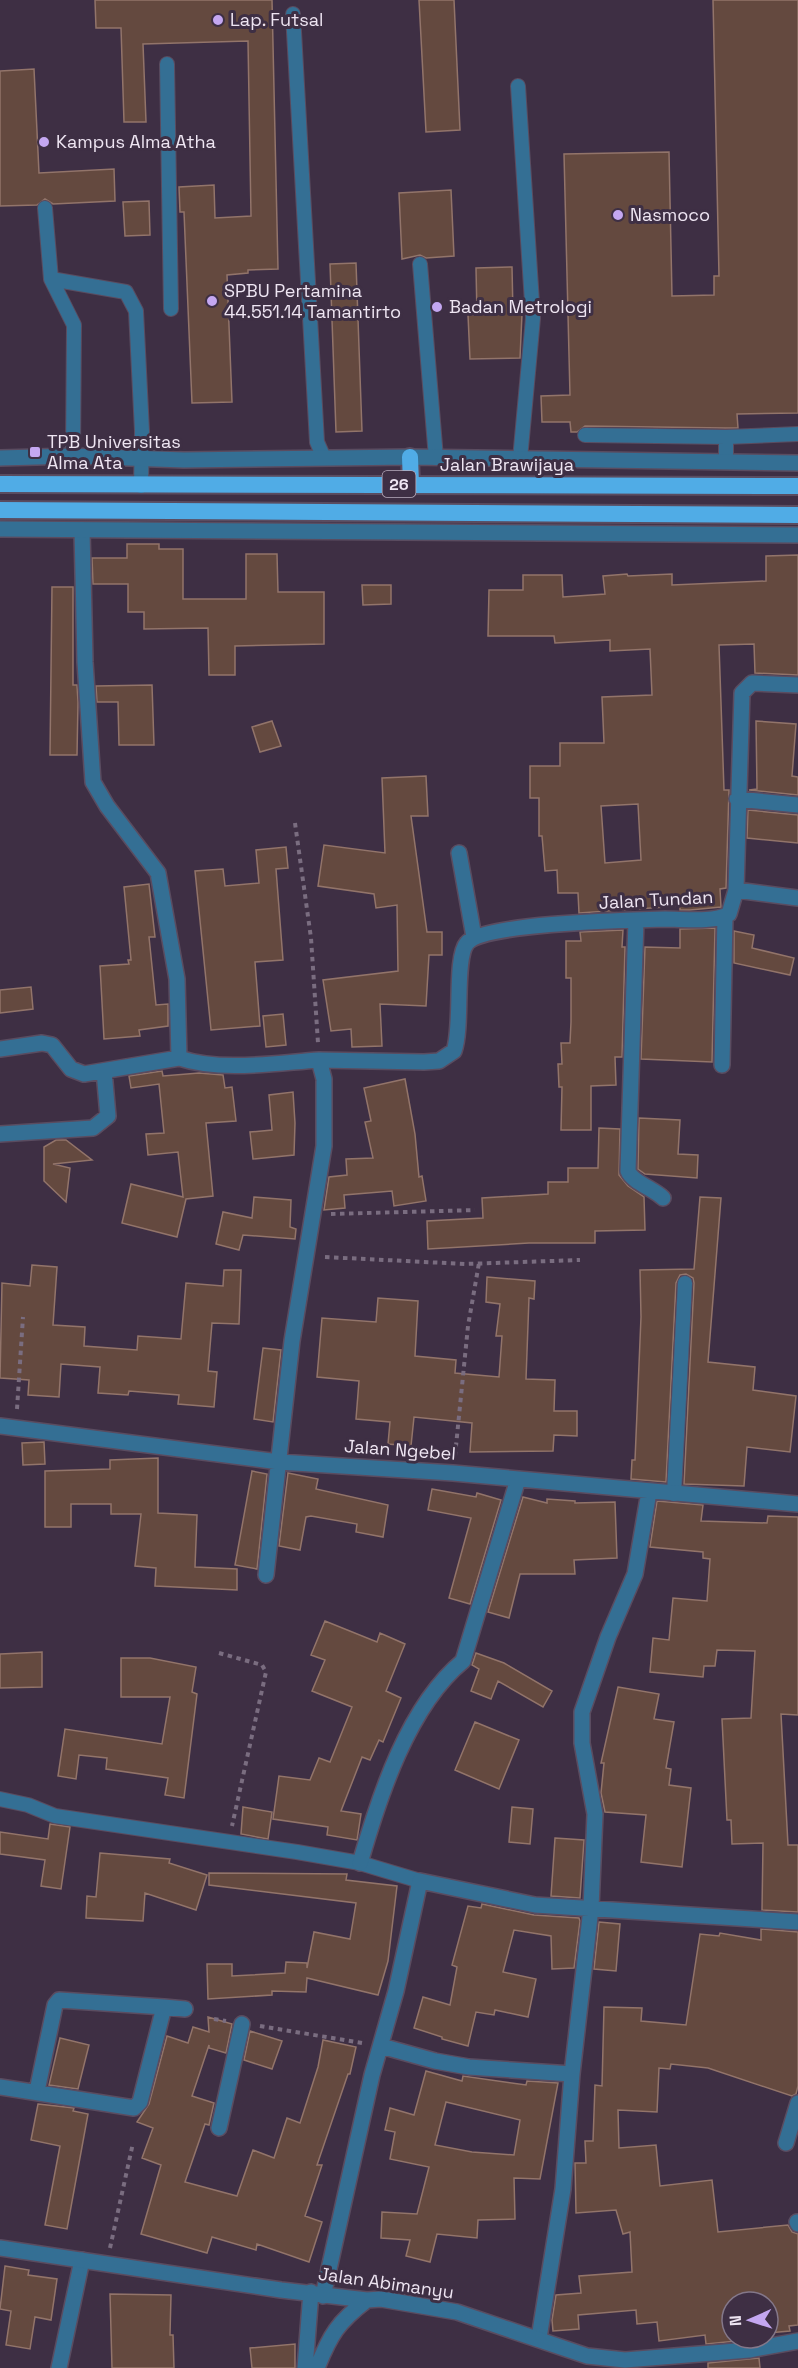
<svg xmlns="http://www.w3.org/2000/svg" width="798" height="2368" font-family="'Space Grotesk',sans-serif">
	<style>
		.building { fill: #64493f; stroke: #92746a; stroke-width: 1.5; fill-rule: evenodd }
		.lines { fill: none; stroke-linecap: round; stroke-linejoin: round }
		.service-casing { stroke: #5a4c60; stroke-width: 16 }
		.minor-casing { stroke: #5a4c60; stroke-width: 18 }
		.tertiary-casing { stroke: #5a4c60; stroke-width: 18 }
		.trunk-casing { stroke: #5a4c60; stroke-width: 20 }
		.path { stroke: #7a6d80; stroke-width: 4; stroke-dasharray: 4.5 4.5; stroke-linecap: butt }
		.service { stroke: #346f94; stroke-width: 14 }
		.minor { stroke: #346f94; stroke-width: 15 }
		.tertiary { stroke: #346f94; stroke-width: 15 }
		.trunk { stroke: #50ace6; stroke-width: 16 }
		.poi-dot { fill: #c4a7f1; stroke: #3e2f44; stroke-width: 2 }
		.labels { text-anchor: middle; stroke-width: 6; stroke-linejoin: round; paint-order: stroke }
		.shield { fill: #3e2f44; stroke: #b9aebe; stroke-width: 1.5 }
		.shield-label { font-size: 16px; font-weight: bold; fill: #eee5f2 }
		.poi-label { font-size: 18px; fill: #eee5f2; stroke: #3e2f44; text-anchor: start }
		.street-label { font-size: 18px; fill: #eee5f2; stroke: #3e2f44 }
	</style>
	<rect width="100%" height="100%" fill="#3e2f44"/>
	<path class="building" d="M95,0H272L278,269L248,270V273L227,275L232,402L192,403L184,212H180L179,187L214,185L215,218L251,216L248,41L143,44L146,122H124L121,28H96Z
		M419,0H454L460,130L426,132Z
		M713,0H798V413L737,414L738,428H726L585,426L577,432H571L570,422H542L541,396L570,395L564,154L669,152L672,296L714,295V276H719Z
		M34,69L39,173L114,169L115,201L53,204L45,199L37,205L0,206V71Z
		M451,190L454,256L426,258L420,255L402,259L399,193Z
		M149,201L150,235L125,236L123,202Z
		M356,263L362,431L336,432L330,264Z
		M512,267L513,314H522L520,358L470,359L468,315H477L476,268Z
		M127,544H159V549H183V599H246V554H277L278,592H324V644L235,646V675H209L208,628L144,629V612H128V584H93L92,558H127Z
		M798,555V675L755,673L754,644L719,645L724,790H729L726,888L720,889L721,907L690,910H680V906L579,913L578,893H558L557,870L545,871L542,836H539V798H530V766H560V743H604L602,697L652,695L650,649L610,651V640L555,643L554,636H488L489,590H523V575H562L563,597L605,594L603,576L627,574L628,576L672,574V585L766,581V556ZM638,804L641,860L605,863L601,806Z
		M362,585H391V604L363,605Z
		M52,587H73V685H77L78,702L77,755H50Z
		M152,685L154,745H119L118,702H97L96,686Z
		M272,721L281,746L260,752L252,727Z
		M756,721L796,724L792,776L798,777V795L749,790L757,789Z
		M426,776L428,816H411L427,932H442V955H429L426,1006L380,1004L382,1046L352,1047L351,1029L331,1031L323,980L398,971L397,905L376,908L374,894L318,886L324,845L385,853L382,778Z
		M748,810L798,815V843L747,838Z
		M286,847L288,868L276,869L283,960L255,962L260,1026L211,1030L195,871L223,869L225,886L259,883L256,850Z
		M149,884L155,937H149L156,1005L168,1004V1026L139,1030L140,1036L104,1039L100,966L129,964L128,960H131L124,887Z
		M715,928L712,1062L641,1059L645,947L680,948V929Z
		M623,930L622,947H625L622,1057H615L616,1085L591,1086V1130H561L562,1087H559L558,1064H562L561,1043H570L571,1022V978H566V941H581L580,932Z
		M734,931L754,935L752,948L794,958L790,975L734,963Z
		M31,987L33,1009L0,1013V990Z
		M283,1014L286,1045L266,1047L263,1016Z
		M162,1071L163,1076L199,1073L223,1075L225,1088L232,1087L236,1121L206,1123L213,1196L186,1199L177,1237L122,1223L131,1184L183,1197L178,1152L148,1155L146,1134L164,1133L159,1084L131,1088L129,1076Z
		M405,1079L415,1134L419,1177L422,1176L426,1201L394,1206L392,1191L344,1195L345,1208L324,1210L329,1177L347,1175L346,1159L373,1158L365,1122L371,1121L364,1088Z
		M293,1092L295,1123L294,1155L253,1159L250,1132L272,1130L269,1095Z
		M639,1118L680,1120L678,1154L698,1155L697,1178L645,1174L638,1169Z
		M599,1128L620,1129L619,1175L628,1186L644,1197L645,1230L595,1231V1243H529L428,1249L427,1221L483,1218L482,1198L548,1194V1182H568V1168H598Z
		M56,1140H66L92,1160L53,1164L70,1168L66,1202L44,1181V1147Z
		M254,1197L291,1200L290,1227L296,1229L295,1239L243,1235L239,1250L216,1244L223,1212L252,1218Z
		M700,1197L721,1198L708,1362L755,1367L753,1390L796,1396L790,1452L747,1447L744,1486L684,1484L694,1283L693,1278L686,1274L680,1275L676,1283L666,1482L631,1479L632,1460H635L641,1317L640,1270L694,1269Z
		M32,1265L57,1267L53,1325L85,1327L84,1346L137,1350L138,1336L181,1339L186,1283L223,1286L224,1270H241L239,1324L212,1323L208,1371L217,1372L214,1407L178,1404L179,1395L129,1391L128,1395L98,1393L100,1367L61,1364L59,1397L28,1395L29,1380L0,1378L2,1283L30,1286Z
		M487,1277L535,1281L534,1299L529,1298L526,1379L555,1380L554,1411H577V1436L554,1435L553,1451L470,1452L472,1423L414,1417L411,1446L388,1444L390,1422L356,1419L359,1381L317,1377L322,1318L376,1322L378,1298L418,1301L415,1356L456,1360L455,1373L499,1377L502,1336H496L500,1304L486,1302Z
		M263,1348L281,1350L273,1422L254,1419Z
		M44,1442L45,1464L23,1465L22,1443Z
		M158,1458V1513L197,1515L195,1567L237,1569V1590L155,1586L156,1568L135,1566L141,1514H111V1504H71V1527H45V1471L110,1469V1460Z
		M252,1471L267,1474L257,1569L235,1565Z
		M288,1473L318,1479L316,1489L388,1505L383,1537L356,1532L357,1524L311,1516L306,1517L300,1550L279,1546Z
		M432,1489L476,1497L477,1493L501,1500L470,1604L449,1598L471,1518L428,1510Z
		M523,1497L547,1503V1499L575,1501V1503L615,1502L617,1558L574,1560L575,1574H520L509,1618L488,1612Z
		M657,1501L703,1505L701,1521L767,1523L768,1516L798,1517V1715L781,1714L788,1845H798V1912L762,1910L763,1843L732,1844L731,1820H727L722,1719L751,1718L755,1651L717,1650L715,1666H704L703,1677L650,1672L653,1638L669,1640L673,1598L707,1601L710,1559L703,1558V1552L650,1547Z
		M325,1621L377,1642L380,1633L405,1644L386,1691L401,1698L383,1742L379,1740L370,1760L362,1757L341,1811L361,1814L357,1840L327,1835L328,1827L273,1819L279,1776L310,1780L319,1758L330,1762L352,1707L312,1691L325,1660L311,1655Z
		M42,1652V1687L0,1688V1654Z
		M476,1653L504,1663L552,1691L543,1707L498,1681L491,1699L471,1691L479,1669L472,1665Z
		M121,1658H150L196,1667L192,1692L197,1694L184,1798L165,1795L168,1778L106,1769L107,1758L79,1755L76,1779L58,1776L65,1729L162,1744L170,1697H121Z
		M618,1687L659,1694L654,1719L674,1722L666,1768L671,1769L669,1785L691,1788L682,1867L641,1862L646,1815L605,1812L601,1793L604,1763H601Z
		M475,1722L519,1740L499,1789L455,1770Z
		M243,1807L272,1812L268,1839L241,1834Z
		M512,1807L533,1809L530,1844L509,1842Z
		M50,1824L70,1827L61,1889L41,1886L45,1860L0,1854V1832L48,1839Z
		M555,1838L584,1840L580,1898L551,1896Z
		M100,1853L170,1859L169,1863L207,1875L196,1910L145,1893L143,1921L86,1918L87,1896L96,1897Z
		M209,1873L347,1874L346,1880L397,1886L388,1961L378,1995L307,1978L306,1992L272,1991V1995L208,1999L207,1964H232V1976L285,1973L286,1962L307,1963V1968L314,1932L350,1939L356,1903L209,1885Z
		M482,1904L534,1915L579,1918L580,1921L574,1968L552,1969L551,1936L514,1930L503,1972L536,1979L528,2017L495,2010L494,2015L476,2012L468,2046L442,2039V2037L414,2028L423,1997L450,2005L457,1967L452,1965L468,1906L481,1908Z
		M599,1922L620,1924L616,1971L594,1969Z
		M761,1929L798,1932V2086L796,2094L792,2096L708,2068L671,2064L670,2069L659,2068L657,2112L618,2110L619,2148L656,2145L660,2186L712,2180L718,2232L788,2225L792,2232L798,2234V2325L789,2326L790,2331L768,2333V2302H732V2338L757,2339L706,2344L705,2335L659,2341L657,2322L637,2324L636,2310L578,2315L579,2329L553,2331L552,2320L556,2295L581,2293L579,2276L632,2272L630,2232L623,2234L616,2210L576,2213L575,2163H586L585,2141H593L595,2085L602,2086L604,2007L642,2008L641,2021L686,2025L700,1934L719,1936L720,1933L761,1940Z
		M208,2017L232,2024L226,2053L209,2048V2045L192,2096L214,2103L209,2125L205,2124L185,2182L237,2196L253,2150L274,2158L287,2118L300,2123L318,2067L323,2040L356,2047L350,2074H348L317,2165H322L305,2216L322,2222L309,2262L257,2244L256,2250L212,2237L207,2253L141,2234L161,2165L142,2158L153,2128L137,2122L149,2104L167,2036L188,2043L193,2027L209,2032Z
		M250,2031L282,2041L272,2069L244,2060Z
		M60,2038L89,2045L78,2089L49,2085Z
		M426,2071L462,2081L463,2076L526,2085L527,2081L558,2083L540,2179L514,2178L515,2219L478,2220L477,2238L437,2234L430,2262L406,2256L410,2240L381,2238L382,2212L417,2214L429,2167L390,2159L395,2132L385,2130L390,2108L414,2115ZM446,2102L520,2120L514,2155L472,2152L435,2145Z
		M38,2104L74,2108L73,2111L88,2114L67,2229L45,2225L60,2146L31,2140Z
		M5,2266L29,2270L28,2275L57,2279L51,2320L35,2317L30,2349L6,2345L11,2311L0,2309Z
		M110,2294L171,2295L170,2335H173L174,2368H112Z
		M295,2344V2368H252L250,2348Z
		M759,2358L760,2368H708V2363Z"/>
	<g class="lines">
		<defs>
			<path id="service" d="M293,14L317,442L324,458
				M167,64L171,309
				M518,86L533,318L520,459
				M45,208L51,279L74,325L73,456
				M420,264L436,458
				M51,279L126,292L136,311L142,431L141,486
				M585,435L726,437L798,434
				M726,437V462
				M674,1494L685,1283
				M0,1799L28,1805L55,1816L297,1852L360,1863L420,1881"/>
			<path id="minor" d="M82,530L85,662L93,782L107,806L158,873L177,979L179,1058C221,1072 275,1063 319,1060
				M737,799L798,805
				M459,853L474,937
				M736,890L798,898
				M636,920L628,1171C632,1182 654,1189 663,1198
				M0,1049L42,1043L52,1045L71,1069L84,1074L179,1058
				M722,1065L725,916
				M0,1134L93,1128L108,1116L104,1071
				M0,1426L279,1462L453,1473L798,1504
				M266,1575L292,1341L324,1146V1079L319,1060L424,1062L439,1061L454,1051C463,1026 454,958 467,943C483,923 634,920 665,919C684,919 713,923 729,914L736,890L742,693L752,683L798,685
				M360,1863C379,1797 408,1706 463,1661L518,1479
				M164,2007L185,2009
				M381,2046L435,2061L469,2067L572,2074
				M0,2087L134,2108L140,2102L164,2007L59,2000L55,2005L37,2091
				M219,2128L242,2024
				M786,2143L798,2103
				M797,2222L798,2224
				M323,2296L372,2075L396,1991L420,1881L535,1905L798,1922
				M539,2338L563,2189L572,2074L591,1908L595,1814L582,1743V1712L608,1637L635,1574L649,1492
				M59,2368L82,2260"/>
			<path id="tertiary" d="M0,458L73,456L184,460L410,457L798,463
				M0,529L798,535
				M0,2248L281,2290L367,2300L381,2299L457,2312L587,2356L625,2360L749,2350L798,2341
				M305,2368L311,2292
				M317,2368C330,2335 338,2322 367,2300"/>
			<path id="trunk" d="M410,457L411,484
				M0,484L798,486
				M0,510L798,515"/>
		</defs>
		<use href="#service" class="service-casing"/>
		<use href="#minor" class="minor-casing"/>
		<use href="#tertiary" class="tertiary-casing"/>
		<use href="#trunk" class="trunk-casing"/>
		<path class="path" d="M295,823L311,938L318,1043
			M331,1214L475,1210
			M325,1257L465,1264L580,1260
			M17,1409L23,1317
			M455,1456L468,1326L479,1263
			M219,1653L262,1665L266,1672L232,1826
			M214,2019L226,2021
			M260,2026L362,2043
			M110,2248L133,2143"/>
		<use href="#service" class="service"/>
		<use href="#minor" class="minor"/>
		<use href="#tertiary" class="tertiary"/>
		<use href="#trunk" class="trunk"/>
	</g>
	<g class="poi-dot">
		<circle cx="218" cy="20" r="6"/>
		<circle cx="44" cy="142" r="6"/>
		<circle cx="618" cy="215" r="6"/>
		<circle cx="212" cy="301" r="6"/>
		<circle cx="437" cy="307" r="6"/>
		<rect x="29" y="446" width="12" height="12" rx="3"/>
	</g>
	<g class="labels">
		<rect class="shield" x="382.5" y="471" width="33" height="26" rx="4.5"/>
		<g class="shield-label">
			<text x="399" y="490">26</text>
		</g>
		<g class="poi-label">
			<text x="230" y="26">Lap. Futsal</text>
			<text x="56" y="148">Kampus Alma Atha</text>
			<text x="630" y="221">Nasmoco</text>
			<text x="224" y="297">SPBU Pertamina<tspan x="224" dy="21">44.551.14 Tamantirto</tspan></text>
			<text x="449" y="313">Badan Metrologi</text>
			<text x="47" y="448">TPB Universitas<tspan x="47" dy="21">Alma Ata</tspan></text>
		</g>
		<g class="street-label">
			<text x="507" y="471">Jalan Brawijaya</text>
			<text transform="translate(656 900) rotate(-3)" y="6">Jalan Tundan</text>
			<text transform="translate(400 1450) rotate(4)" y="6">Jalan Ngebel</text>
			<text transform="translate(386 2283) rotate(8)" y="6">Jalan Abimanyu</text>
		</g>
	</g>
	<g transform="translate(750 2320) rotate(267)"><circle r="28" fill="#3e2f44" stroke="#84788a" stroke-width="1.5"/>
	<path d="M0-4.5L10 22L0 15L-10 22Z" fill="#c4a7f1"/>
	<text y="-9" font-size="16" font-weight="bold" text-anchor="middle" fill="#eee5f2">N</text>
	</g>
</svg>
